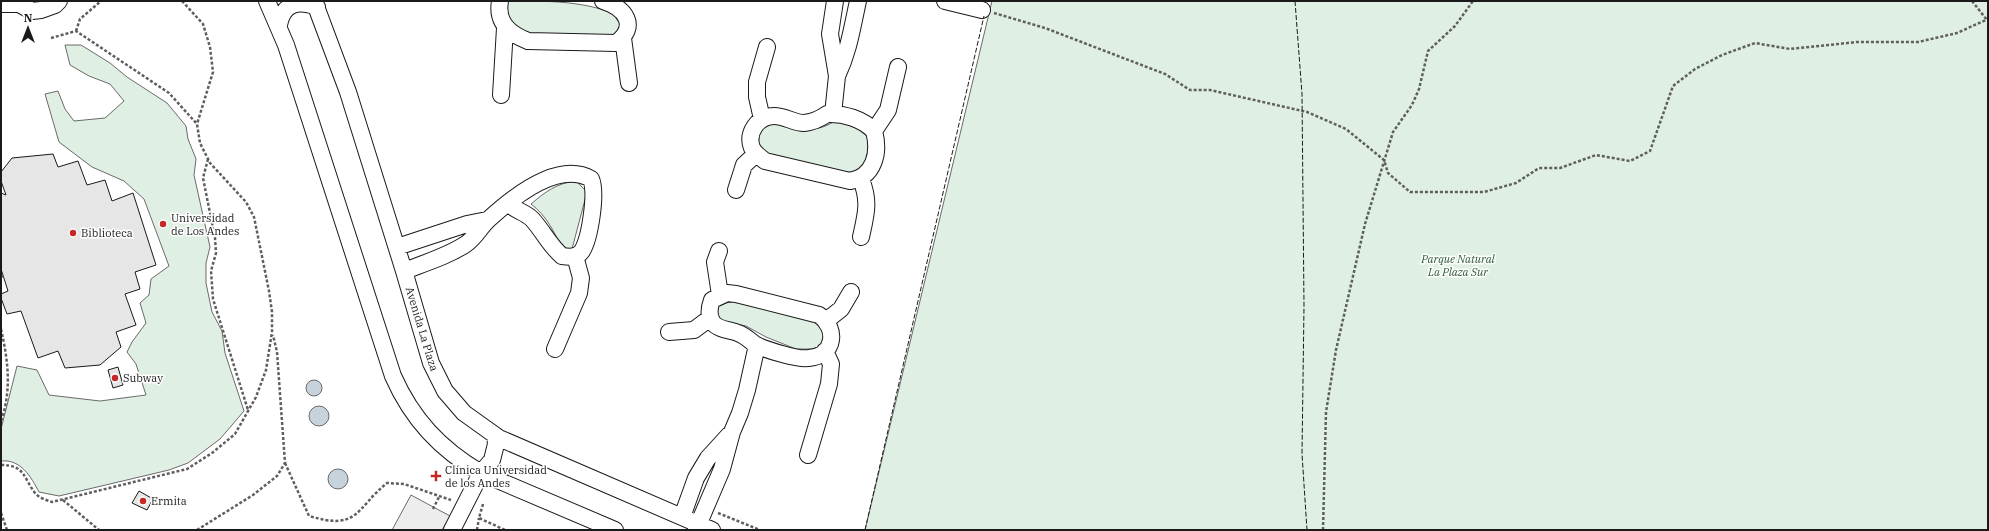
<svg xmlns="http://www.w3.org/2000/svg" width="1989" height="531" font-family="'IBM Plex Serif',serif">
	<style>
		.green { fill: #e0efe3; stroke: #6a6a6a }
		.parking { fill: #ededed; stroke: #6a6a6a }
		.water { fill: #c6d2dc; stroke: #6a6a6a }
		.building { fill: #e6e6e6; stroke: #1a1a1a }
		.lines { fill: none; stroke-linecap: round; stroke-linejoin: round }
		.minor-casing { stroke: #1a1a1a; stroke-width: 18 }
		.path { stroke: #5f5f5f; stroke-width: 2.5; stroke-dasharray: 3 2; stroke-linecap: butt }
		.minor { stroke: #fff; stroke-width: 16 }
		.fence { stroke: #1a1a1a; stroke-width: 1; stroke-dasharray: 5 2; stroke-linecap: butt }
		.poi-dot { fill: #c62828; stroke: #fff; stroke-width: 1.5 }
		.labels { text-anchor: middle; stroke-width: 3; stroke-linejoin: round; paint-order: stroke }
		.poi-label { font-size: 11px; fill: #1a1a1a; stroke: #fff; text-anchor: start }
		.park-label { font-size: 11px; font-style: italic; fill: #2b5a34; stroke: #fff }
		.street-label { font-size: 11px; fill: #1a1a1a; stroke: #fff }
	</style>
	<rect width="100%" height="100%" fill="#fff"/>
	<path class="green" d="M507,1C545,1 590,0 622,18L620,35L610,40L521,33L508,21Z
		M992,1H1988V530H865Z
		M65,45H81L110,63L127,77L167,103L186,126L188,139L196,159L194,175L210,247L206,263V283L212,312L222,331L225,353L244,411L220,439L188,463L169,470L59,496L39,492C31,477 21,459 1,461V429L17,366L37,370L49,395L100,401L146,395L136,364L127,352L132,342L146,323L140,303L149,295L151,279L169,266L144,199L124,181L92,167L59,142L45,94L58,91L65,109L74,121L105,118L124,101L110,84L89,76L70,65Z
		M835,121L853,125L869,138L867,157L860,173L841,179L773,160L758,146L760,130L773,122C797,128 813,135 835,121Z
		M576,181L587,192L572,249L563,250C554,232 547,216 531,204C545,192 557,183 576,181Z
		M734,300L821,321L826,337L818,349H796L766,337L746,326L716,320L717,307Z"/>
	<path class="parking" d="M411,495L450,516L442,530H392Z"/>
	<path class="water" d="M306 388a8 8 0 1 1 16 0a8 8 0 1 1-16 0Z
		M309 416a10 10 0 1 1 20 0a10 10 0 1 1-20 0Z
		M328 479a10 10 0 1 1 20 0a10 10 0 1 1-20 0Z"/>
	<path class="building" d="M53,154L58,167L78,161L87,185L105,180L112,201L133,193L156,265L135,272L140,289L125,294L136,325L116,332L121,347L100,365L65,368L58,351L38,358L21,311L7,314L1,298V294L8,291L1,269V193L6,195L1,181V172L12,158Z
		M118,367L123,385L113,388L108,370Z
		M139,491L153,499L147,510L132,503Z"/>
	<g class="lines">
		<defs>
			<path id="minor" d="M267,1L286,45L393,376C412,419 440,449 481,473L615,530
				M314,1L348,92L404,271L431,363L445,391L464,413L499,438L712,530
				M500,1C496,23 510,34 528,41L616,43C639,26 625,8 603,1
				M945,1L982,10
				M1,4H19L32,11L41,10L55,5L59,1
				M279,25C283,3 298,0 317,7
				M623,38L629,83
				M837,76C849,51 852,28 858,1
				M501,95L505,28
				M827,114C843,113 863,119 874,131C880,153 874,177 850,181L765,161C760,157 755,154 752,148C746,133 758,116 774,116C785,116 794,123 804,123C813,122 820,119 827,114Z
				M833,114L837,76L830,34L835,1
				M762,119L757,97V82L767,47
				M874,131L888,110L898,67
				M861,179C870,202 866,214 861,237
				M736,190L744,165L756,154
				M397,247L467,224L487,220
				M719,251L715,262L720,295
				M404,271C425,263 448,256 466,244C476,237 480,227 489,219C512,198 558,160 591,179C597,193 590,238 582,251C577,258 569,257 562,256C550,246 543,231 532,219C525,212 516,211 509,204
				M727,293L736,294L819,315C838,328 835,356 809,358C798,360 767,350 756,345C750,341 746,336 738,333C731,330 719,330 713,323C708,316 709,308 712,300Z
				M827,320L841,309L851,292
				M669,332L694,330L710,318
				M555,349L579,293L581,278L575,256
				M808,455L829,384L831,364L825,351
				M682,517L696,478L708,458L729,435
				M452,530L481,473L492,460L496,444L495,435
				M696,530L722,469L732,432L740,413L747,390L757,345"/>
		</defs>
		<use href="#minor" class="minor-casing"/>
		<path class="path" d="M182,1L203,24L210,47L213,72L197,124
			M1972,1L1987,20
			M994,13L1045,28L1165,74L1190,90H1210L1307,112L1346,129L1384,160L1388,173L1410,192H1484L1516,183L1539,168H1560L1596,155L1630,161L1650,151L1673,86L1695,69L1722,55L1755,43L1790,49L1857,42H1918L1957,33L1988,19
			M76,31L80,19L101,1
			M51,38L76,31
			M208,159L203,178L215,238L216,253L211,271L213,299L248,410
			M1,277L3,276
			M1,329C8,360 12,390 1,421
			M285,463L309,516C359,531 355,509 387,483L404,484L451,500
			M1,465C25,465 23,477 35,493C39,498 46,500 52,502L187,469L212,453L235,434L256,397L266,370L272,332V312L269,291L254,217L246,202L210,163L200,143L197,124L169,93L76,31
			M63,500L99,530
			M483,504L479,518L505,530
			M433,509L439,497
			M1,513L7,530
			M718,513L760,530
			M197,530L253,495L277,476L285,463L277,352L273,335
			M477,530L479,518
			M1323,530L1326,412L1336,350L1365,224L1393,132L1412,105L1419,89L1428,51L1455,26L1473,1"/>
		<use href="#minor" class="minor"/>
		<path class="fence" d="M1295,1L1302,94L1304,306L1302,454L1307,530
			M865,530L984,16"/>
	</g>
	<g class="poi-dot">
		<circle cx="163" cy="224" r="4"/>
		<circle cx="73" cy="233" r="4"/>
		<circle cx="115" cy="378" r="4"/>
		<path d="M434 470h4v4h4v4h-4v4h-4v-4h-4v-4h4z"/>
		<circle cx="143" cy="501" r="4"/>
	</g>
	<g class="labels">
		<g class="poi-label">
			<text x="171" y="222">Universidad<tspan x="171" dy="13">de Los Andes</tspan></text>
			<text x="81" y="237">Biblioteca</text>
			<text x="123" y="382">Subway</text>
			<text x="445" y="474">Clínica Universidad<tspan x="445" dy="13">de los Andes</tspan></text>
			<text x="151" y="505">Ermita</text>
		</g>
		<g class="park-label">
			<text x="1458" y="263">Parque Natural<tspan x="1458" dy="13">La Plaza Sur</tspan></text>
		</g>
		<g class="street-label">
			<text transform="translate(422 329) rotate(73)" y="4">Avenida La Plaza</text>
		</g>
	</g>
	<rect width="1989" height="531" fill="none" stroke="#1a1a1a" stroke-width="4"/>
	<g transform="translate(28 28)" stroke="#ffffff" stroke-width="3" paint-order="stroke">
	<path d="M0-3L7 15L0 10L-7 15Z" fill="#1a1a1a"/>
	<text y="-6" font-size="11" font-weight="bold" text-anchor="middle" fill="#1a1a1a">N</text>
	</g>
</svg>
